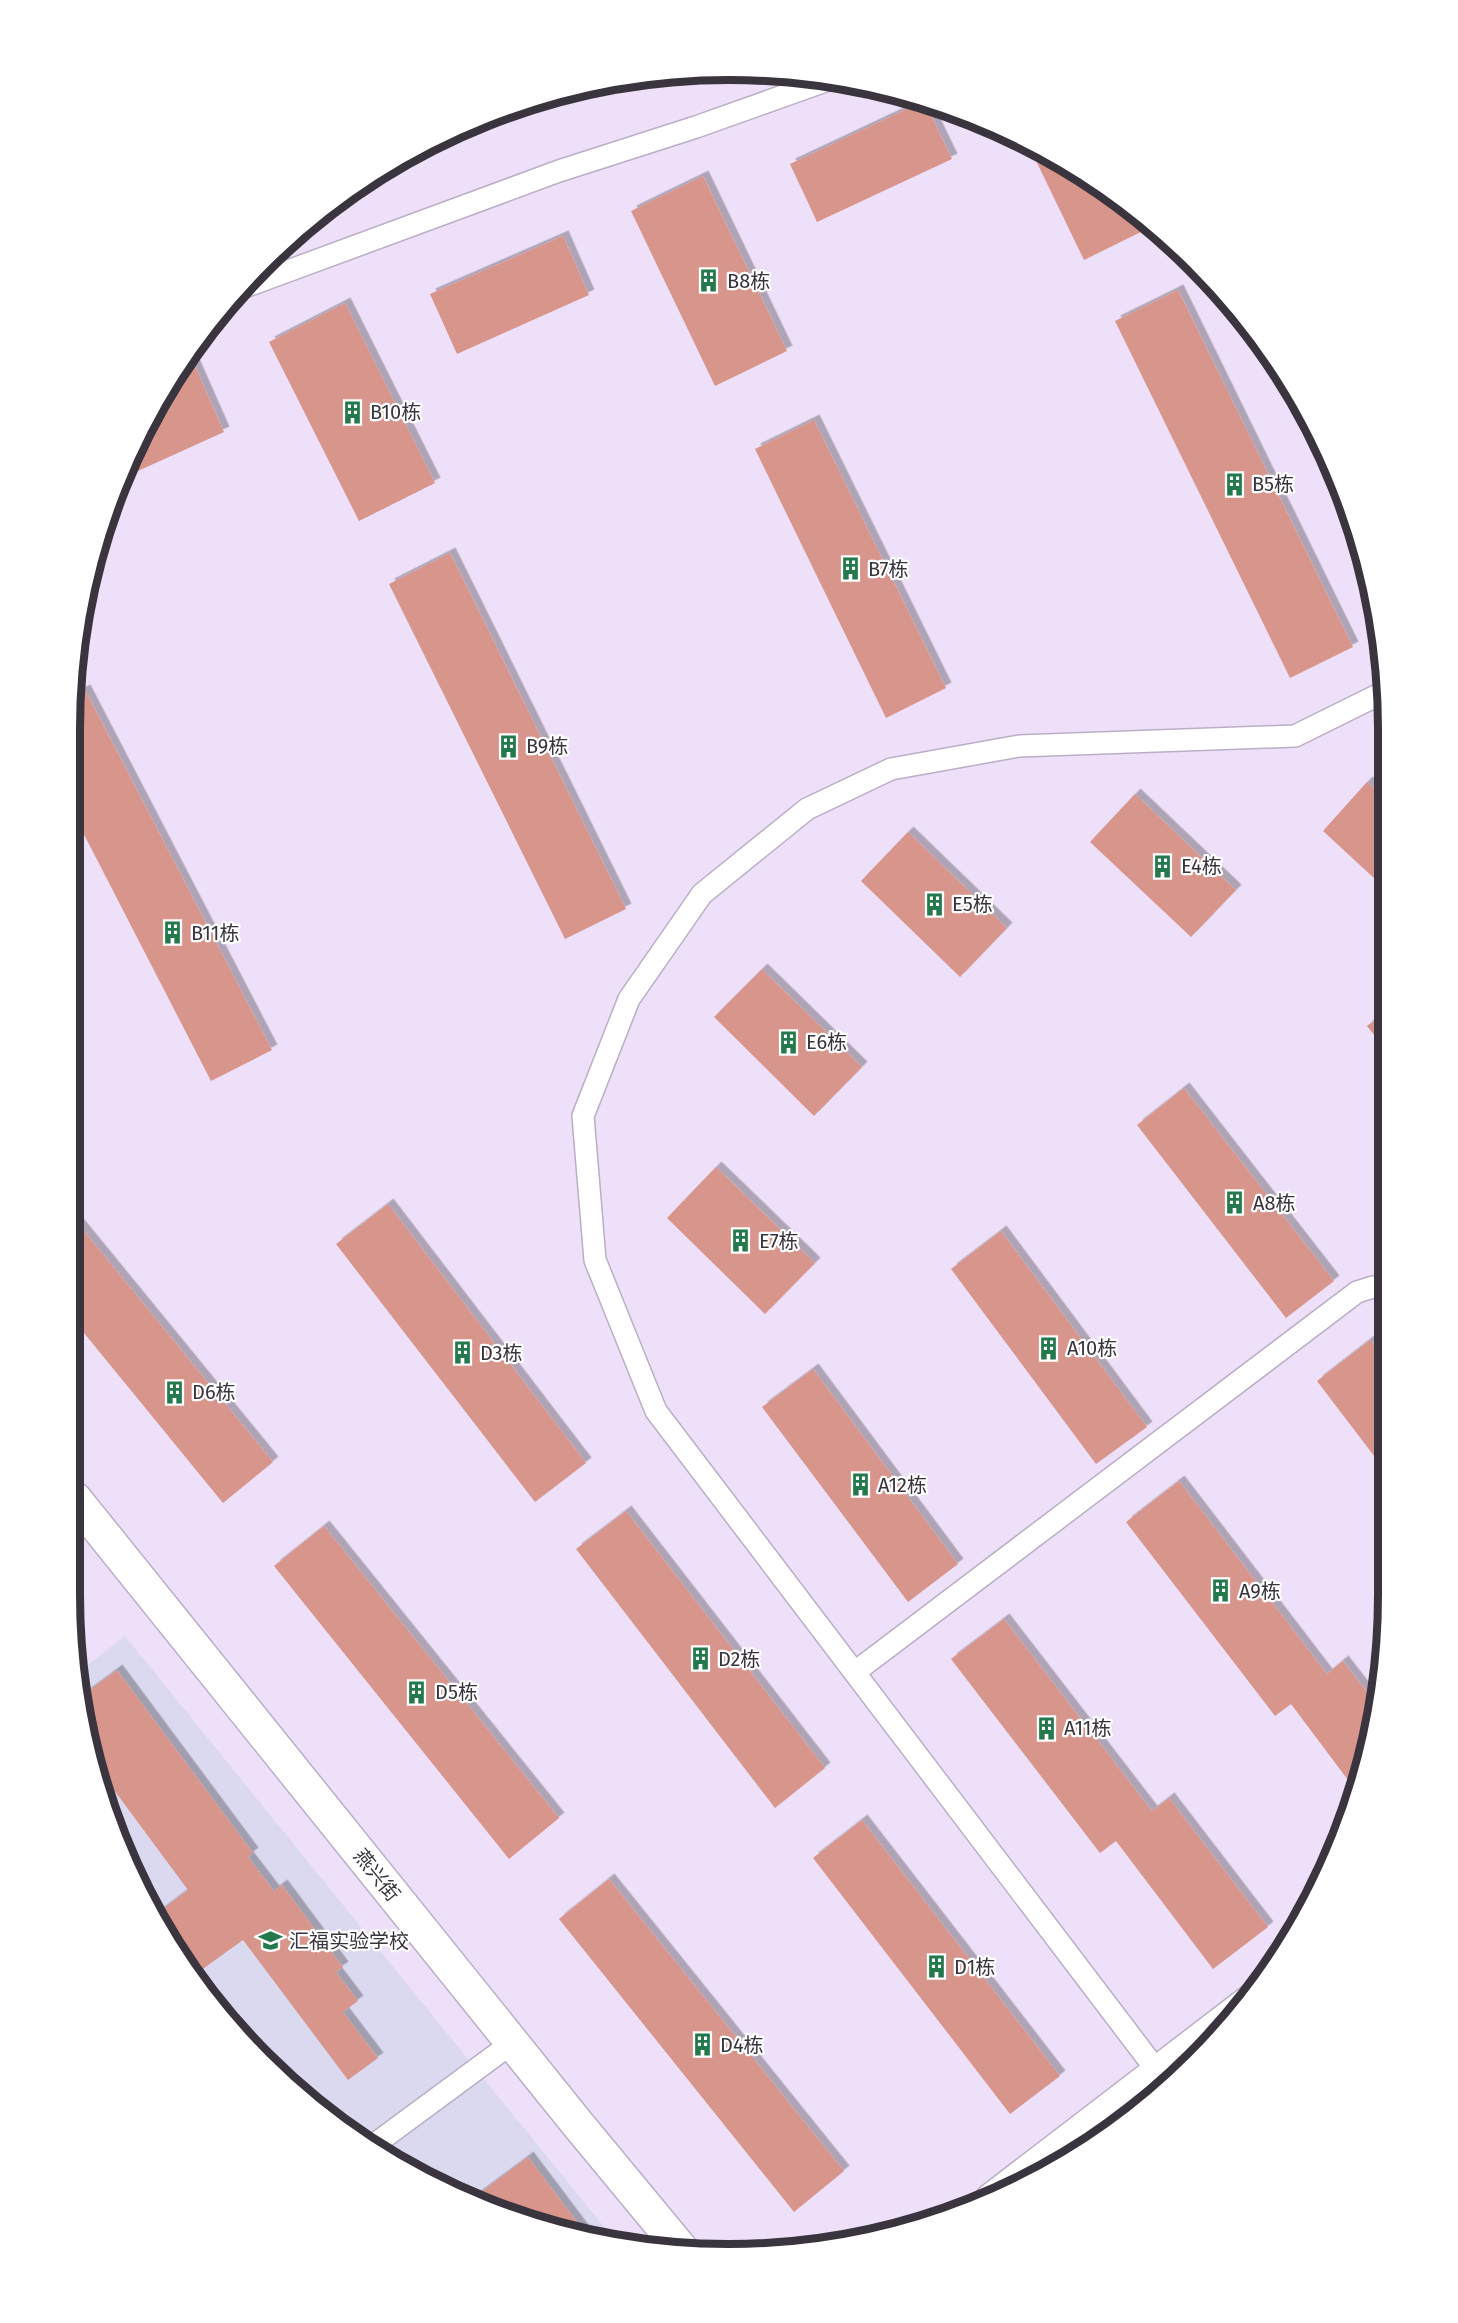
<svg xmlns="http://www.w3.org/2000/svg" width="1458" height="2323" font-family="'Fira Sans','Noto Sans SC',sans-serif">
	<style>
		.education { fill: #dbd9ef }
		.building { fill: #d7958b; filter: url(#shadow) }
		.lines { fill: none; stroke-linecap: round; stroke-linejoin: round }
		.service-casing { stroke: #bbaec6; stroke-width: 24 }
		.tertiary-casing { stroke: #bbaec6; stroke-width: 36 }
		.service { stroke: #fff; stroke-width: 21 }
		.tertiary { stroke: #fff; stroke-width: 33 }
		.labels { text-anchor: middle; stroke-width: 4.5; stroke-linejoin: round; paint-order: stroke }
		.poi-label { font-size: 20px; fill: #39343d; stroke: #fff; text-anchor: start }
		.street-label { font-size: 20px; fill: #39343d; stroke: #fff }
		.rim { fill: none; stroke: #39343d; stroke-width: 8 }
	</style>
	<defs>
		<filter id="shadow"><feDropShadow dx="5.5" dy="-5.5" stdDeviation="0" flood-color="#0004"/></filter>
	</defs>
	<rect width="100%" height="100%" fill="#ede0f8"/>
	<path class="education" d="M125,1636L617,2243L601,2241L517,2219L362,2143L263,2061L205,1996L137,1886L104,1806L75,1680V1675Z"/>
	<path class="building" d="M924,101L952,159L817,222L790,164Z
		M1026,140L1131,205L1153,226L1084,260Z
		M703,176L787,351L715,386L631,211Z
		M563,236L589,295L457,354L430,294Z
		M1178,290L1353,647L1290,678L1115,321Z
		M345,303L435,483L359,521L269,342Z
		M194,364L224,432L118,480L180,371Z
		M814,420L946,688L886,718L755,449Z
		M450,553L626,909L565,939L389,584Z
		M85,690L272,1050L211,1081L75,817V695Z
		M1367,782L1387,800V890L1323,831Z
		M1135,794L1236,890L1191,937L1090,842Z
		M908,832L1007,928L960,977L861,881Z
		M762,969L862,1067L814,1116L714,1017Z
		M1386,1011V1050L1367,1026Z
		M1184,1088L1334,1281L1286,1318L1137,1125Z
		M716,1167L815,1263L765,1314L667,1218Z
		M388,1204L586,1463L535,1502L336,1244Z
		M75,1220L273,1462L223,1503L75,1322Z
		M1001,1231L1147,1427L1096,1464L951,1269Z
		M1370,1340L1385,1359L1384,1469L1317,1381Z
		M813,1369L958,1564L908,1602L762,1407Z
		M1179,1481L1327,1674L1343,1661L1377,1705L1354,1788L1291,1704L1275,1716L1126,1522Z
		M626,1511L825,1768L775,1808L576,1549Z
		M324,1526L559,1818L509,1859L274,1566Z
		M1004,1619L1152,1811L1169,1798L1268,1927L1213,1969L1116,1841L1100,1853L951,1659Z
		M117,1670L253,1853L248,1857L274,1891L282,1885L343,1967L336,1972L358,2001L343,2012L378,2058L348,2080L243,1940L193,1976L155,1915L188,1890L94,1763L79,1698Z
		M862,1820L1060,2076L1010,2114L813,1858Z
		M609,1879L844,2171L794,2212L559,1919Z
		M528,2157L589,2238L517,2219L473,2198Z"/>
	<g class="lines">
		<defs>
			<path id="service" d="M242,288L559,171L696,127L828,80
				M855,1672L1357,1292L1373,1287L1385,1289
				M1167,2084L656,1411L595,1260L583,1116L629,999L702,894L807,809L891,769L1019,746L1295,736L1388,690
				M371,2147L512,2043
				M987,2196L1257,1989"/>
			<path id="tertiary" d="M75,1499L576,2122L681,2249"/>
		</defs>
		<use href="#service" class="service-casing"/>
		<use href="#tertiary" class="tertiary-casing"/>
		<use href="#service" class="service"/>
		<use href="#tertiary" class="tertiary"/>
	</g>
	<defs>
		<symbol id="building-bare" viewBox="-9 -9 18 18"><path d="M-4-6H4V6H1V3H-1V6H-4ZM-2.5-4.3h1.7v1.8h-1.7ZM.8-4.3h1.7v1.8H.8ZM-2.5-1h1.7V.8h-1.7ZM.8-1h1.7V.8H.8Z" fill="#24794c" stroke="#fff" stroke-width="2.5" paint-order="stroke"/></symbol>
		<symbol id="school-bare" viewBox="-9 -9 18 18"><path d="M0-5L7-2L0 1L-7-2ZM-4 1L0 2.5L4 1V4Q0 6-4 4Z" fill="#24794c" stroke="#fff" stroke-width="2.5" paint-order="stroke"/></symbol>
	</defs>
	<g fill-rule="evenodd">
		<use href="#building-bare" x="692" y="264" width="33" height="33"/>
		<use href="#building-bare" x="336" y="396" width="33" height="33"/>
		<use href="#building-bare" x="1218" y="468" width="33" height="33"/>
		<use href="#building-bare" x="834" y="552" width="33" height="33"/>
		<use href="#building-bare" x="492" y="730" width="33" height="33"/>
		<use href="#building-bare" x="1146" y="850" width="33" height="33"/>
		<use href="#building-bare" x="918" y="888" width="33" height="33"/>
		<use href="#building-bare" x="156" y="916" width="33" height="33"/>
		<use href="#building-bare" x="772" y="1026" width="33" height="33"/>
		<use href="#building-bare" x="1218" y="1186" width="33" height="33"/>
		<use href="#building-bare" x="724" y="1224" width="33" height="33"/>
		<use href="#building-bare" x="1032" y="1332" width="33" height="33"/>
		<use href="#building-bare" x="446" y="1336" width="33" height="33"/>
		<use href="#building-bare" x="158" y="1376" width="33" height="33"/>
		<use href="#building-bare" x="844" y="1468" width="33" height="33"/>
		<use href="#building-bare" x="1204" y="1574" width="33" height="33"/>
		<use href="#building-bare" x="684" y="1642" width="33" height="33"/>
		<use href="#building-bare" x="400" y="1676" width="33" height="33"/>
		<use href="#building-bare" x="1030" y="1712" width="33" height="33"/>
		<use href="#school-bare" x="254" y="1924" width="33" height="33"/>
		<use href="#building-bare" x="920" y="1950" width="33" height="33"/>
		<use href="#building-bare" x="686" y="2028" width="33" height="33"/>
	</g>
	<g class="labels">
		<g class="poi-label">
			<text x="727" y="288">B8栋</text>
			<text x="370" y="419">B10栋</text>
			<text x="1252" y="491">B5栋</text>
			<text x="868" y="576">B7栋</text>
			<text x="526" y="753">B9栋</text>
			<text x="1181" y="873">E4栋</text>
			<text x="952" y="911">E5栋</text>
			<text x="191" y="940">B11栋</text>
			<text x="806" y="1049">E6栋</text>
			<text x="1253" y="1210">A8栋</text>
			<text x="759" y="1248">E7栋</text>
			<text x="1067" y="1355">A10栋</text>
			<text x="480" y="1360">D3栋</text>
			<text x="192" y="1399">D6栋</text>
			<text x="878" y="1492">A12栋</text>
			<text x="1239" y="1598">A9栋</text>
			<text x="718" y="1666">D2栋</text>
			<text x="435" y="1699">D5栋</text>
			<text x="1064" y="1735">A11栋</text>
			<text x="289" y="1948">汇福实验学校</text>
			<text x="954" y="1974">D1栋</text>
			<text x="720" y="2052">D4栋</text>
		</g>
		<g class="street-label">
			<text transform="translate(377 1875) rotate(51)" y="7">燕兴街</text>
		</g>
	</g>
	<path d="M0 0H1458V2323H0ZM729 80H729A649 649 0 0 1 1378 729V1595A649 649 0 0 1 729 2244H729A649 649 0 0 1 80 1595V729A649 649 0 0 1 729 80Z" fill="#fff" fill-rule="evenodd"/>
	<path class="rim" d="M729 80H729A649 649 0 0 1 1378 729V1595A649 649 0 0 1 729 2244H729A649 649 0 0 1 80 1595V729A649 649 0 0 1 729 80Z"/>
</svg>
